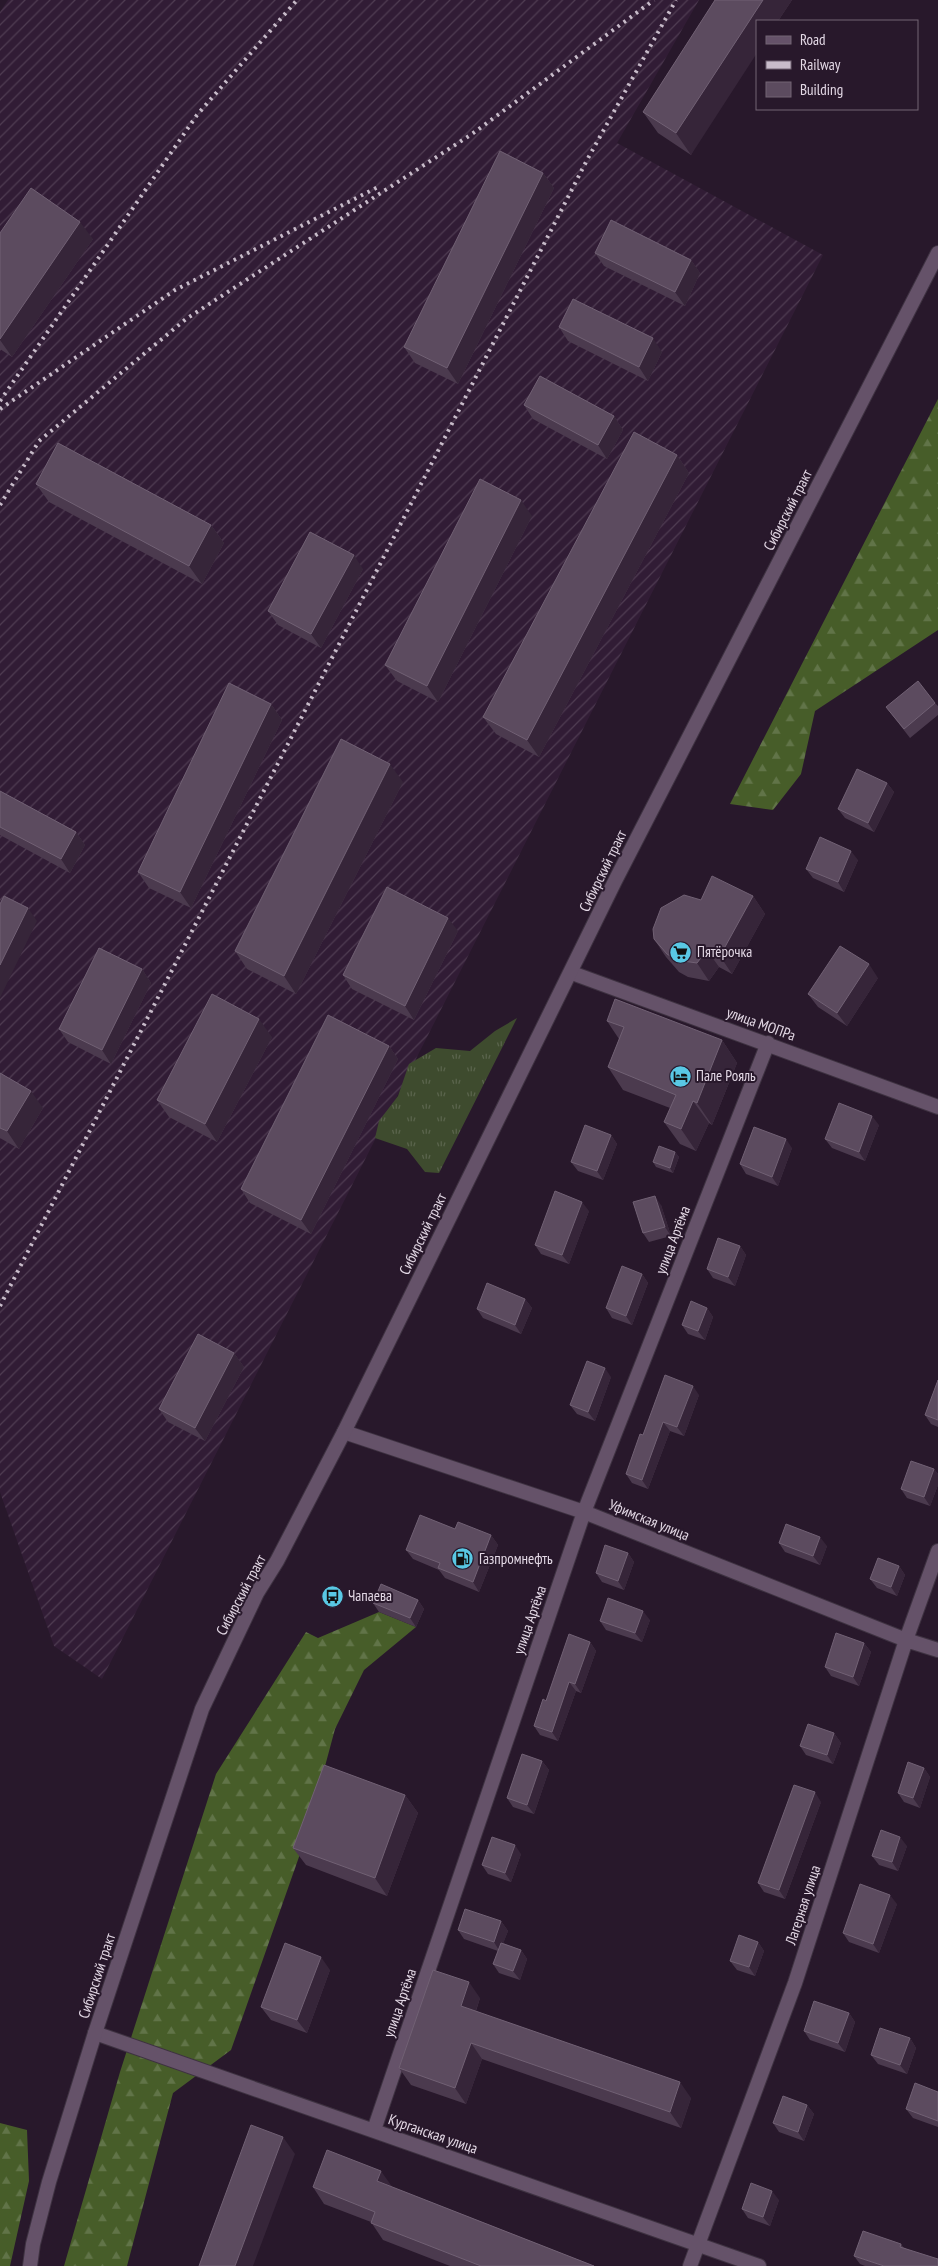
<svg xmlns="http://www.w3.org/2000/svg" width="938" height="2266" font-family="'PT Sans Narrow',sans-serif">
	<style>
		.industrial { fill: url(#industrial-furrows) }
		.grass { fill: url(#grass-tufts) }
		.forest { fill: url(#forest-firs) }
		.lines { fill: none; stroke-linecap: round; stroke-linejoin: round }
		.minor-casing { stroke: #3e3241; stroke-width: 16 }
		.secondary-casing { stroke: #3e3241; stroke-width: 16 }
		.minor { stroke: #655269; stroke-width: 14 }
		.secondary { stroke: #655269; stroke-width: 14 }
		.rail { stroke: #c8bcca; stroke-width: 4; stroke-dasharray: 2.5 5; stroke-linecap: butt }
		.wall { fill: #4b3a4e }
		.shaded-wall { fill: #362539 }
		.building { fill: #5c4b5f; stroke: #716174 }
		.labels { text-anchor: middle; stroke-width: 4; stroke-linejoin: round; paint-order: stroke }
		.street-label { font-size: 15px; fill: #e3d8e5; stroke: #28182b }
		.poi-label { font-size: 15px; fill: #e3d8e5; stroke: #28182b; text-anchor: start }
	</style>
	<defs>
		<pattern id="industrial-furrows" width="10" height="10" patternUnits="userSpaceOnUse" patternTransform="scale(1.25)"><rect width="10" height="10" fill="#311c35"/><path d="M-1 1l2-2M0 10L10 0M9 11l2-2" fill="none" stroke="#4f3c52"/></pattern>
		<pattern id="grass-tufts" width="24" height="20" patternUnits="userSpaceOnUse" patternTransform="scale(1.25)"><rect width="24" height="20" fill="#3e4b2e"/><path d="M3 7l-1-3M5 7V3M7 7l1-3M15 17l-1-3M17 17v-4M19 17l1-3" fill="none" stroke="#5a644c"/></pattern>
		<pattern id="forest-firs" width="22" height="20" patternUnits="userSpaceOnUse" patternTransform="scale(1.25)"><rect width="22" height="20" fill="#475d29"/><path d="M5 1l3.5 6h-7zM16 11l3.5 6h-7z" fill="#617448"/></pattern>
	</defs>
	<rect width="100%" height="100%" fill="#28182b"/>
	<path class="industrial" d="M8,0H699L617,143L823,255L102,1679L54,1646L0,1492V12Z"/>
	<path class="grass" d="M517,1018L439,1173L425,1172L407,1149L375,1138L379,1121L398,1096L409,1064L436,1048L470,1051L495,1031Z"/>
	<path class="forest" d="M938,399V630L815,711L801,774L773,810L730,804Z
		M379,1612L416,1627L364,1670L335,1729L306,1837L231,2050L173,2093L127,2266H64L120,2072L216,1774L306,1632L318,1638Z
		M0,2123L27,2130L29,2181L10,2266H0Z"/>
	<g class="lines">
		<defs>
			<path id="minor" d="M572,973L938,1107
				M344,1432L584,1512L906,1640L938,1650
				M95,2033L759,2266
				M374,2130L584,1512L768,1043
				M690,2266L795,1983L906,1640L938,1551"/>
			<path id="secondary" d="M30,2266L33,2244L49,2182L95,2033L202,1709L257,1593L277,1561L344,1432L615,881L938,253"/>
		</defs>
		<use href="#minor" class="minor-casing"/>
		<use href="#secondary" class="secondary-casing"/>
		<use href="#minor" class="minor"/>
		<use href="#secondary" class="secondary"/>
		<path class="rail" d="M0,401L197,115L297,0
			M0,409L175,290L378,187
			M0,505L39,441L186,319L472,134L654,0
			M0,1306L587,160L676,0"/>
	</g>
	<path class="wall" d="M715,0H792L778,21H757L691,155L658,133L643,112Z
		M543,173L554,188L458,384L415,363L404,347Z
		M0,233L93,239L12,357L0,349Z
		M595,253L691,260L700,273L685,306L604,266Z
		M559,327L662,352L648,381L568,341Z
		M524,405L614,416L623,430L607,459L533,419Z
		M677,455L689,473L539,757L496,734L483,717Z
		M36,484L211,525L224,543L202,584L49,502Z
		M532,516L438,702L397,681L385,665Z
		M363,569L321,648L278,625L268,611Z
		M935,703L938,706V715L910,738L886,707Z
		M271,704L282,720L191,908L149,888L138,872Z
		M403,782L296,994L247,969L235,951Z
		M887,783L894,792L874,832L845,818L838,809Z
		M0,791L76,832L85,845L70,873L0,835Z
		M858,860L844,892L813,878L806,869Z
		M753,896L765,914L732,974L719,967L709,981L688,977L679,972L666,957L654,939L701,900Z
		M458,931L414,1020L352,989L343,975Z
		M142,969L151,983L111,1064L68,1042L59,1029Z
		M878,978L847,1026L818,1007L808,994Z
		M607,1021L722,1040L737,1063L712,1125L709,1123L696,1151L680,1144L664,1122L670,1108L623,1090L608,1067L619,1039Z
		M272,1037L217,1142L169,1117L157,1100Z
		M389,1046L398,1059L311,1234L250,1203L241,1189Z
		M0,1073L43,1108L19,1149L0,1138Z
		M879,1125L865,1161L832,1148L825,1139Z
		M611,1135L617,1144L603,1180L578,1171L571,1162Z
		M792,1148L778,1186L746,1174L740,1164Z
		M675,1152L679,1157L673,1173L656,1167L653,1162Z
		M661,1205L671,1236L649,1242L643,1233Z
		M589,1211L569,1264L541,1254L535,1245Z
		M740,1246L746,1255L735,1286L713,1278L707,1269Z
		M642,1274L648,1283L632,1325L612,1318L606,1308Z
		M525,1299L532,1308L521,1334L483,1318L477,1309Z
		M707,1308L713,1317L705,1340L688,1334L682,1325Z
		M234,1353L244,1367L205,1441L168,1422L159,1409Z
		M611,1377L595,1421L577,1414L570,1405Z
		M938,1380V1427L931,1424L925,1415Z
		M699,1395L684,1436L670,1431L648,1489L632,1483L626,1474L643,1435Z
		M934,1469L938,1474V1485L930,1506L907,1498L901,1489Z
		M455,1529L491,1535L498,1545L479,1592L445,1578L439,1570L413,1559L406,1550Z
		M779,1543L827,1546L820,1565L785,1552Z
		M628,1553L634,1562L624,1590L602,1582L596,1573Z
		M899,1566L905,1575L897,1596L877,1588L870,1579Z
		M418,1600L424,1609L416,1627L379,1612L373,1603Z
		M650,1620L642,1642L606,1630L600,1621Z
		M590,1642L596,1651L581,1693L576,1691L558,1741L540,1735L534,1726L546,1701Z
		M864,1643L871,1652L859,1686L831,1676L825,1667Z
		M834,1733L841,1743L833,1764L806,1755L800,1746Z
		M542,1761L549,1770L534,1814L513,1807L507,1798Z
		M924,1768L930,1777L920,1808L904,1802L898,1793Z
		M405,1795L418,1813L387,1896L306,1865L293,1848Z
		M821,1802L785,1899L764,1892L758,1883Z
		M907,1846L898,1871L879,1865L872,1856Z
		M521,1854L511,1882L488,1874L482,1865Z
		M897,1904L879,1953L849,1942L843,1933Z
		M501,1921L508,1931L503,1943L521,1950L527,1959L520,1980L499,1973L493,1964L498,1951L464,1939L458,1930Z
		M758,1942L764,1951L755,1976L737,1970L730,1961Z
		M330,1970L307,2033L271,2020L261,2007Z
		M480,1998L476,2011L691,2098L681,2128L482,2059L466,2104L411,2085L399,2068Z
		M849,2013L855,2022L845,2052L810,2040L804,2031Z
		M910,2038L916,2048L907,2074L878,2064L871,2055Z
		M938,2092V2127L913,2118L906,2109Z
		M807,2105L814,2114L804,2141L779,2132L773,2123Z
		M313,2187H392L594,2266H450L383,2240L371,2222L324,2204Z
		M779,2200L770,2226L748,2218L742,2209Z
		M901,2244L903,2247L938,2266H865L860,2264L854,2256Z"/>
	<path class="shaded-wall" d="M763,0H792L778,21H757V53L691,155L676,133Z
		M543,173L554,188L458,384L447,368Z
		M80,222L93,239L12,357L0,340V339Z
		M691,260L700,273L685,306L675,292Z
		M653,338L662,352L648,381L639,367Z
		M614,416L623,430L607,459L598,445Z
		M677,455L689,473L539,757L527,740Z
		M521,500L532,516L438,702L427,686Z
		M211,525L224,543L202,584L189,566Z
		M354,555L363,569L321,648L311,634Z
		M271,704L282,720L191,908L180,892Z
		M390,764L403,782L296,994L284,976Z
		M887,783L894,792L874,832L868,823Z
		M76,832L85,845L70,873L61,859Z
		M851,851L858,860L844,892L838,882Z
		M753,896L765,914L732,974L720,956Z
		M28,908L37,921L0,998V965Z
		M448,918L458,931L414,1020L405,1006Z
		M707,950L719,967L709,981L697,963Z
		M869,964L878,978L847,1026L837,1013Z
		M142,969L151,983L111,1064L102,1050Z
		M259,1019L272,1037L217,1142L205,1124Z
		M722,1040L737,1063L712,1125L697,1103Z
		M389,1046L398,1059L311,1234L301,1220Z
		M31,1091L43,1108L19,1149L7,1131Z
		M693,1101L709,1123L696,1151L681,1129Z
		M872,1116L879,1125L865,1161L859,1152Z
		M611,1135L617,1144L603,1180L597,1171Z
		M786,1139L792,1148L778,1186L772,1177Z
		M675,1152L679,1157L673,1173L670,1168Z
		M655,1196L661,1205L671,1236L665,1227Z
		M582,1202L589,1211L569,1264L562,1255Z
		M740,1246L746,1255L735,1286L728,1277Z
		M642,1274L648,1283L632,1325L626,1316Z
		M525,1299L532,1308L521,1334L515,1325Z
		M707,1308L713,1317L705,1340L698,1331Z
		M234,1353L244,1367L205,1441L195,1428Z
		M605,1368L611,1377L595,1421L588,1412Z
		M693,1386L699,1395L684,1436L677,1427Z
		M663,1422L670,1431L648,1489L642,1480Z
		M934,1469L938,1474V1485L930,1506L924,1497Z
		M491,1535L498,1545L479,1592L473,1582Z
		M820,1537L827,1546L820,1565L813,1556Z
		M628,1553L634,1562L624,1590L618,1581Z
		M899,1566L905,1575L897,1596L891,1587Z
		M418,1600L424,1609L416,1627L410,1618Z
		M643,1611L650,1620L642,1642L635,1633Z
		M590,1642L596,1651L581,1693L575,1684Z
		M864,1643L871,1652L859,1686L853,1677Z
		M569,1682L576,1691L558,1741L552,1732Z
		M834,1733L841,1743L833,1764L827,1755Z
		M542,1761L549,1770L534,1814L527,1805Z
		M924,1768L930,1777L920,1808L913,1798Z
		M815,1792L821,1802L785,1899L779,1890Z
		M405,1795L418,1813L387,1896L375,1878Z
		M900,1837L907,1846L898,1871L892,1862Z
		M515,1845L521,1854L511,1882L505,1873Z
		M890,1895L897,1904L879,1953L873,1944Z
		M501,1921L508,1931L500,1952L494,1942Z
		M758,1942L764,1951L755,1976L749,1967Z
		M521,1950L527,1959L520,1980L513,1971Z
		M321,1957L330,1970L307,2033L297,2020Z
		M469,1982L480,1998L472,2022L461,2006Z
		M849,2013L855,2022L845,2052L838,2043Z
		M910,2038L916,2048L907,2074L900,2065Z
		M471,2043L482,2059L466,2104L455,2088Z
		M680,2082L691,2098L681,2128L670,2112Z
		M807,2105L814,2114L804,2141L798,2132Z
		M283,2137L295,2154L253,2266H235Z
		M381,2171L393,2188L377,2181Z
		M772,2191L779,2200L770,2226L763,2217Z"/>
	<path class="building" d="M715,0H763L676,133L643,112Z
		M500,151L543,173L447,368L404,347Z
		M31,188L80,222L0,339V233Z
		M611,220L691,260L675,292L595,253Z
		M573,299L653,338L639,367L559,327Z
		M540,376L614,416L598,445L524,405Z
		M634,432L677,455L527,740L483,717Z
		M58,443L211,525L189,566L36,484Z
		M480,479L521,500L427,686L385,665Z
		M310,532L354,555L311,634L268,611Z
		M918,681L935,703L904,729L886,707Z
		M229,683L271,704L180,892L138,872Z
		M341,739L390,764L284,976L235,951Z
		M857,769L887,783L868,823L838,809Z
		M0,791L76,832L61,859L0,827Z
		M820,837L851,851L838,882L806,869Z
		M712,876L753,896L720,956L707,950L697,963L676,960L667,954L654,939L653,929L661,908L684,895L701,900Z
		M387,887L448,918L405,1006L343,975Z
		M4,896L28,908L0,965V904Z
		M840,946L869,964L837,1013L808,994Z
		M99,948L142,969L102,1050L59,1029Z
		M212,994L259,1019L205,1124L157,1100Z
		M615,999L722,1040L697,1103L693,1101L681,1129L664,1122L676,1095L608,1067L624,1027L607,1021Z
		M328,1015L389,1046L301,1220L241,1189Z
		M0,1073L31,1091L7,1131L0,1128Z
		M839,1103L872,1116L859,1152L825,1139Z
		M585,1125L611,1135L597,1171L571,1162Z
		M754,1127L786,1139L772,1177L740,1164Z
		M659,1146L675,1152L670,1168L653,1162Z
		M555,1191L582,1202L562,1255L535,1245Z
		M655,1196L665,1227L643,1233L633,1202Z
		M718,1238L740,1246L728,1277L707,1269Z
		M622,1266L642,1274L626,1316L606,1308Z
		M487,1283L525,1299L515,1325L477,1309Z
		M691,1301L707,1308L698,1331L682,1325Z
		M198,1334L234,1353L195,1428L159,1409Z
		M587,1361L605,1368L588,1412L570,1405Z
		M665,1375L693,1386L677,1427L663,1422L642,1480L626,1474L640,1434L643,1435Z
		M938,1380V1420L925,1415Z
		M911,1461L934,1469L924,1497L901,1489Z
		M420,1515L455,1529L458,1522L491,1535L473,1582L438,1568L440,1563L406,1550Z
		M786,1524L820,1537L813,1556L779,1543Z
		M605,1545L628,1553L618,1581L596,1573Z
		M878,1558L899,1566L891,1587L870,1579Z
		M381,1584L418,1600L410,1618L373,1603Z
		M608,1598L643,1611L635,1633L600,1621Z
		M836,1633L864,1643L853,1677L825,1667Z
		M569,1634L590,1642L575,1684L569,1682L552,1732L534,1726L543,1699L546,1701Z
		M808,1724L834,1733L827,1755L800,1746Z
		M522,1754L542,1761L527,1805L507,1798Z
		M908,1762L924,1768L913,1798L898,1793Z
		M324,1765L405,1795L375,1878L293,1848Z
		M794,1785L815,1792L779,1890L758,1883Z
		M881,1830L900,1837L892,1862L872,1856Z
		M492,1837L515,1845L505,1873L482,1865Z
		M860,1884L890,1895L873,1944L843,1933Z
		M465,1909L501,1921L494,1942L458,1930Z
		M739,1935L758,1942L749,1967L730,1961Z
		M285,1943L321,1957L297,2020L261,2007Z
		M501,1943L521,1950L513,1971L493,1964Z
		M433,1970L469,1982L461,2006L680,2082L670,2112L471,2043L455,2088L399,2068Z
		M814,2001L849,2013L838,2043L804,2031Z
		M880,2028L910,2038L900,2065L871,2055Z
		M915,2083L938,2092V2121L906,2109Z
		M783,2096L807,2105L798,2132L773,2123Z
		M251,2125L283,2137L235,2266H199Z
		M327,2150L381,2171L377,2181L594,2266H481L371,2223L375,2212L313,2187Z
		M751,2183L772,2191L763,2217L742,2209Z
		M863,2231L901,2244L900,2247L938,2259V2266H884L854,2256Z"/>
	<defs>
		<symbol id="supermarket-disc" viewBox="-11 -11 22 22"><circle r="9.5" fill="#59c8e4" stroke="#28182b"/><path d="M-6-5.5h2.5l.6 2H6L4.5 2H-2.5L-4.4-4H-6ZM-1.5 3.2a1.3 1.3 0 1 0 .1 0ZM3 3.2a1.3 1.3 0 1 0 .1 0Z" fill="#111"/></symbol>
		<symbol id="hotel-disc" viewBox="-11 -11 22 22"><circle r="9.5" fill="#59c8e4" stroke="#28182b"/><path d="M-6-4.5h1.5V1H6V5H4.5V3h-9V5H-6ZM-4 0a1.8 1.8 0 1 1 3.6 0ZM.5 0V-2.5h3Q6-2.5 6 0Z" fill="#111"/></symbol>
		<symbol id="fuel-disc" viewBox="-11 -11 22 22"><circle r="9.5" fill="#59c8e4" stroke="#28182b"/><path d="M-5.5-6h7V0h2V4h1.3V-2.5L3-4.5l.8-.8L6-3V5H2.5V1h-1V6h-7ZM-4.2-4.7v3.2H.2V-4.7Z" fill="#111"/></symbol>
		<symbol id="bus-disc" viewBox="-11 -11 22 22"><circle r="9.5" fill="#59c8e4" stroke="#28182b"/><path d="M-5-6H5V4H4V6H2V4H-2V6H-4V4H-5ZM-3.5-4V0h7V-4ZM-3.5 1.2v1.5H-2V1.2ZM2 1.2v1.5H3.5V1.2Z" fill="#111"/></symbol>
	</defs>
	<g fill-rule="evenodd">
		<use href="#supermarket-disc" x="668" y="940" width="25" height="25"/>
		<use href="#hotel-disc" x="668" y="1064" width="25" height="25"/>
		<use href="#fuel-disc" x="450" y="1546" width="25" height="25"/>
		<use href="#bus-disc" x="320" y="1584" width="25" height="25"/>
	</g>
	<g class="labels">
		<g class="street-label">
			<text transform="translate(788 510) rotate(-63)" y="5">Сибирский тракт</text>
			<text transform="translate(603 871) rotate(-64)" y="5">Сибирский тракт</text>
			<text transform="translate(761 1024) rotate(20)" y="5">улица МОПРа</text>
			<text transform="translate(423 1234) rotate(-64)" y="5">Сибирский тракт</text>
			<text transform="translate(673 1240) rotate(-69)" y="5">улица Артёма</text>
			<text transform="translate(649 1520) rotate(22)" y="5">Уфимская улица</text>
			<text transform="translate(241 1595) rotate(-62)" y="5">Сибирский тракт</text>
			<text transform="translate(530 1620) rotate(-71)" y="5">улица Артёма</text>
			<text transform="translate(803 1905) rotate(-72)" y="5">Лагерная улица</text>
			<text transform="translate(97 1976) rotate(-72)" y="5">Сибирский тракт</text>
			<text transform="translate(400 2003) rotate(-71)" y="5">улица Артёма</text>
			<text transform="translate(433 2134) rotate(19)" y="5">Курганская улица</text>
		</g>
		<g class="poi-label">
			<text x="697" y="957">Пятёрочка</text>
			<text x="696" y="1081">Пале Рояль</text>
			<text x="479" y="1564">Газпромнефть</text>
			<text x="348" y="1601">Чапаева</text>
		</g>
	</g>
	<rect x="756" y="20" width="162" height="90" fill="#28182b" stroke="#736575"/>
	<rect x="766" y="36" width="25" height="8" fill="#655269" stroke="#736575"/>
	<text x="800" y="45" font-size="15" fill="#e3d8e5">Road</text>
	<rect x="766" y="61" width="25" height="8" fill="#c8bcca" stroke="#736575"/>
	<text x="800" y="70" font-size="15" fill="#e3d8e5">Railway</text>
	<rect x="766" y="82" width="25" height="15" fill="#5c4b5f" stroke="#736575"/>
	<text x="800" y="95" font-size="15" fill="#e3d8e5">Building</text>
</svg>
